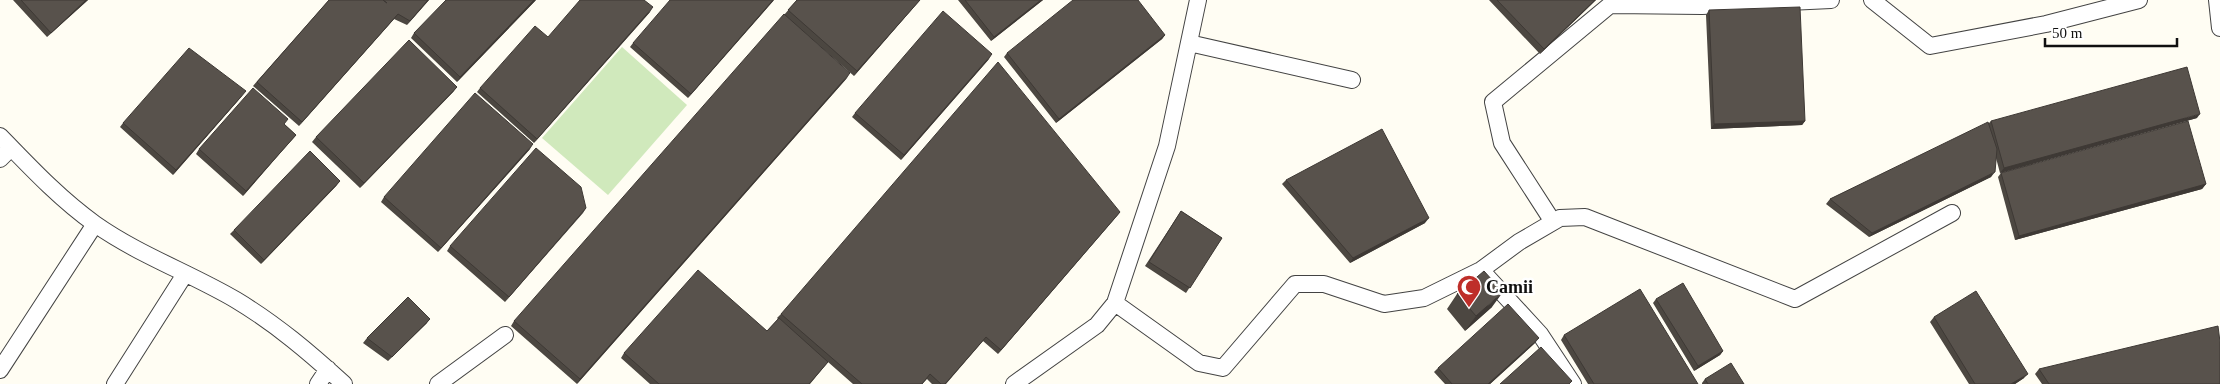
<svg xmlns="http://www.w3.org/2000/svg" width="2220" height="384" font-family="Georgia,serif">
	<style>
		.green { fill: #d0e9bc }
		.lines { fill: none; stroke-linecap: round; stroke-linejoin: round }
		.street-casing { stroke: #434343; stroke-width: 18 }
		.street { stroke: #fff; stroke-width: 16 }
		.wall { fill: #4c4741 }
		.shaded-wall { fill: #3e3935 }
		.building { fill: #58524c; stroke: #3e3935 }
		.labels { text-anchor: middle; stroke-width: 5; stroke-linejoin: round; paint-order: stroke }
		.poi-label { font-size: 18px; font-weight: bold; fill: #101010; stroke: #fff; text-anchor: start }
	</style>
	<rect width="100%" height="100%" fill="#fffdf3"/>
	<path class="green" d="M622,47L687,105L608,195L542,138Z"/>
	<g class="lines">
		<defs>
			<path id="street" d="M1872,0L1930,46L2046,24L2139,0
				M2217,0L2220,28
				M1612,5L1702,6L1831,0
				M1189,43L1352,80
				M0,136C30,167 60,199 95,224C139,255 190,273 236,300C276,324 310,353 344,384
				M0,159L11,148
				M1553,222L1502,143L1493,102L1616,0
				M1115,303L1199,363L1223,368L1295,284H1324L1384,304L1424,298L1481,270
				M0,370L95,224
				M115,384L185,274
				M318,384L328,369
				M438,384L505,335
				M1014,384L1097,325L1115,303L1167,146L1198,0
				M1573,384L1540,334L1481,270L1519,242L1560,218L1585,217L1795,299L1952,213"/>
		</defs>
		<use href="#street" class="street-casing"/>
		<use href="#street" class="street"/>
	</g>
	<path class="wall" d="M13,0H88L47,37Z
		M329,0H429L407,25L394,19L299,126L253,86Z
		M536,0L457,82L411,38L414,33Z
		M774,0L688,98L630,47L633,43Z
		M797,0H920L854,76L784,15Z
		M958,0H1043L991,41Z
		M1489,0H1596L1540,54Z
		M1709,10L1805,121L1802,125L1711,129L1706,15Z
		M650,12L534,143L477,92L480,88L548,37Z
		M1165,35L1162,39L1056,123L1004,57L1007,53Z
		M989,59L901,160L852,117L855,113Z
		M847,78L577,384L511,326L514,321Z
		M454,91L360,188L312,142L316,137Z
		M242,96L173,175L120,127L123,123Z
		M2197,118L2000,173L1996,158L1991,177L1869,237L1826,204L1830,199L1988,124L1991,121Z
		M284,124L296,135L243,196L196,154L199,149Z
		M530,149L438,252L381,202L384,197Z
		M2001,173L2206,184L2202,189L2015,240L1998,177Z
		M1286,180L1425,223L1350,263L1282,184Z
		M337,185L261,264L230,234L234,230Z
		M586,208L505,302L447,251L450,246Z
		M1181,211L1222,238L1186,293L1145,266Z
		M1120,212L998,354L983,341L946,384H932L927,379L922,384H853L828,362L810,384H650L621,358L624,353L767,331L778,319L777,318L781,314Z
		M1457,294L1492,307L1465,331L1447,309Z
		M1656,299L1723,351L1720,355L1694,371L1653,303Z
		M1934,317L2024,378L2015,384H1969L1930,322Z
		M427,323L388,361L363,343L367,338Z
		M1564,335L1698,384H1588L1561,340Z
		M1535,343L1490,384H1445L1434,372L1438,368Z
		M2039,369L2220,384H2042L2035,374Z
		M1705,379L1744,384H1702V383Z"/>
	<path class="shaded-wall" d="M86,0H88L47,37L51,33Z
		M428,0H429L407,25L410,21Z
		M534,0H536L457,82L460,77Z
		M773,0H774L688,98L691,94Z
		M920,0L854,76L857,71Z
		M1041,0H1043L991,41L994,37Z
		M1595,0H1596L1540,54L1544,49Z
		M653,7L650,12L534,143L537,139Z
		M398,14L394,19L299,126L302,122Z
		M1165,35L1162,39L1056,123L1059,119Z
		M992,54L989,59L901,160L904,155Z
		M850,73L847,78L577,384L580,379Z
		M457,87L454,91L360,188L364,183Z
		M246,91L242,96L173,175L176,170Z
		M2200,114L2197,118L2000,173L2004,168Z
		M1805,121L1802,125L1711,129L1714,124Z
		M296,135L292,139L243,196L246,191Z
		M533,144L530,149L438,252L441,248Z
		M1995,172L1991,177L1869,237L1872,233Z
		M340,181L337,185L261,264L264,260Z
		M2206,184L2202,189L2015,240L2019,236Z
		M586,208L583,213L505,302L509,297Z
		M1120,212L1117,216L998,354L1001,350Z
		M1429,218L1425,223L1350,263L1353,258Z
		M1503,292L1492,307L1465,331L1476,316Z
		M430,319L427,323L388,361Z
		M1539,338L1535,343L1490,384H1488Z
		M1723,351L1720,355L1694,371L1698,366Z
		M2028,374L2024,378L2015,384H2011Z"/>
	<path class="building" d="M21,0H86L51,33Z
		M329,0H383L387,3L383,0H428L410,21L398,14L302,122L257,82Z
		M446,0H534L460,77L414,33Z
		M580,0H644L653,7L537,139L480,88L535,26L548,37Z
		M670,0H773L691,94L633,43Z
		M797,0H920L857,71L788,10Z
		M965,0H1041L994,37Z
		M1073,0H1138L1165,35L1059,119L1007,53Z
		M1497,0H1595L1544,49Z
		M1800,7L1805,121L1714,124L1709,10Z
		M943,11L992,54L904,155L855,113Z
		M784,14L850,73L580,379L514,321Z
		M409,40L457,87L364,183L316,137Z
		M189,48L246,91L176,170L123,123Z
		M998,62L1120,212L1001,350L986,337L945,384H941L930,374L922,384H862L781,314Z
		M2187,67L2200,114L2004,168L1991,121Z
		M253,88L288,119L284,124L296,135L246,191L199,149Z
		M475,93L533,144L441,248L384,197Z
		M2188,121L2206,184L2019,236L2001,173Z
		M1988,122L1997,149L1995,172L1872,233L1830,199Z
		M1382,129L1429,218L1353,258L1286,180Z
		M536,148L581,187L586,208L509,297L450,246Z
		M310,151L340,181L264,260L234,230Z
		M1181,211L1222,238L1190,288L1149,262Z
		M698,270L767,331L779,318L828,362L809,384H659L624,353Z
		M1484,271L1503,292L1476,316L1457,294Z
		M1683,283L1723,351L1698,366L1656,299Z
		M1640,289L1698,384H1594L1564,335Z
		M1976,291L2028,374L2011,384H1975L1934,317Z
		M408,297L430,319L392,357L367,338Z
		M1508,304L1539,338L1488,384H1452L1438,368Z
		M2218,326L2220,342V384H2049L2039,369Z
		M1541,347L1572,381L1569,384H1500Z
		M1731,363L1744,384H1708L1705,379Z"/>
	<defs>
		<symbol id="mosque-pin" viewBox="-11 -11 22 30"><path d="M0 17L-7.5 6A9.5 9.5 0 1 1 7.5 6Z" fill="#be2e29" stroke="#fff"/><path d="M3.5-4.9A6 6 0 1 0 3.5 4.9A5 5 0 1 1 3.5-4.9Z" fill="#fff"/></symbol>
	</defs>
	<g fill-rule="evenodd">
		<use href="#mosque-pin" x="1455" y="273" width="28" height="38"/>
	</g>
	<g class="labels">
		<g class="poi-label">
			<text x="1486" y="293">Camii</text>
		</g>
	</g>
	<path d="M2045 38v8h132v-8" fill="none" stroke="#101010" stroke-width="2.5"/>
	<text x="2052" y="38" font-size="15" fill="#101010" stroke="#ffffff" stroke-width="4" paint-order="stroke">50 m</text>
</svg>
